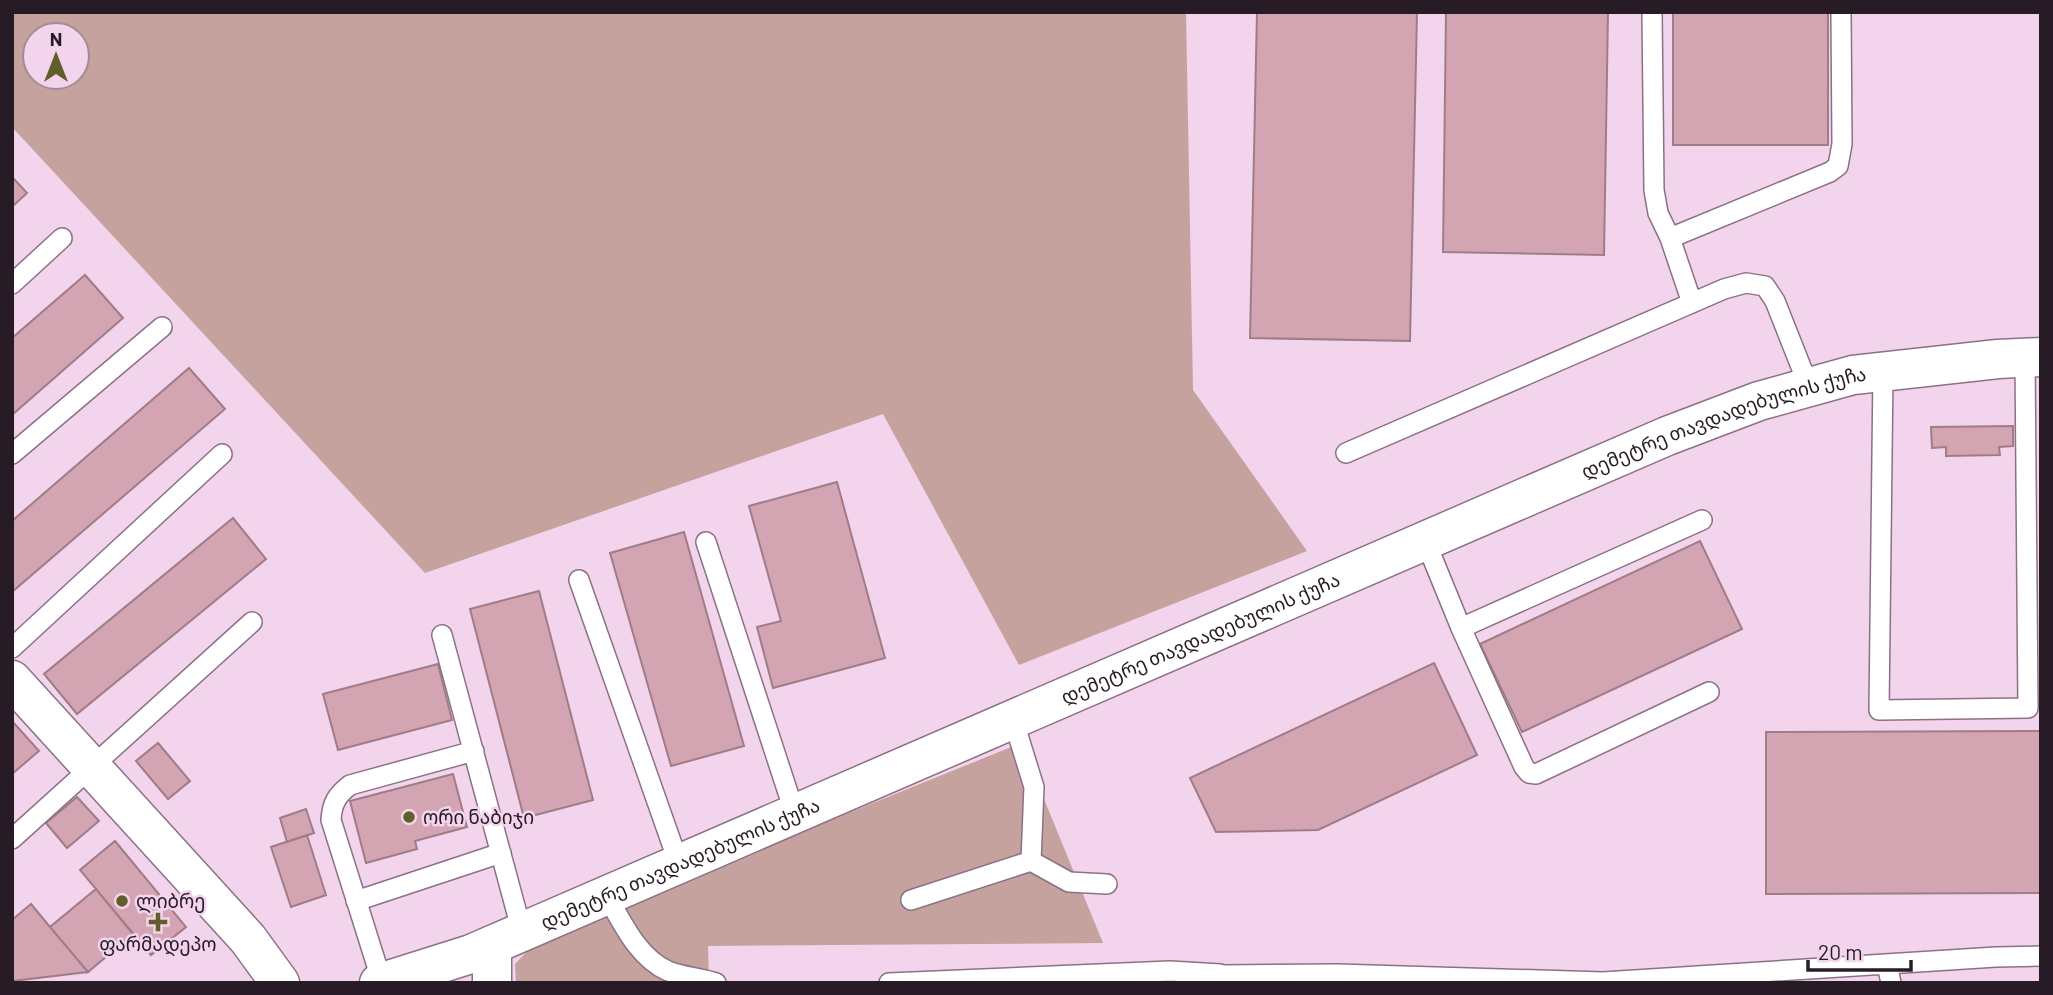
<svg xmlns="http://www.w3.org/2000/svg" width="2053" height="995" font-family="Barlow,'Noto Sans Georgian',sans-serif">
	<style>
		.green { fill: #c5a29e; fill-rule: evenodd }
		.building { fill: #d3a4b2; stroke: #a07c87; stroke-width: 2 }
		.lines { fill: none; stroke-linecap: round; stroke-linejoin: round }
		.service-casing { stroke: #8c7186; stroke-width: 22 }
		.minor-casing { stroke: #8c7186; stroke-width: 41 }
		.tertiary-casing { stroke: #8c7186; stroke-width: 41 }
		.secondary-casing { stroke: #8c7186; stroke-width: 41 }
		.service { stroke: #fff; stroke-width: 19 }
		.minor { stroke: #fff; stroke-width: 38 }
		.tertiary { stroke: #fff; stroke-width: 38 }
		.secondary { stroke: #fff; stroke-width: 38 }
		.poi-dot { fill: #615e2a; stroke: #f2d4ec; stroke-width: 2.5 }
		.labels { text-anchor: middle; stroke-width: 5; stroke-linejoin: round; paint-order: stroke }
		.street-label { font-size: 19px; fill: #271c25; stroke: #f2d4ec }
		.poi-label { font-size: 19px; fill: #271c25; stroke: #f2d4ec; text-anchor: start }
	</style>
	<rect width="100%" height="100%" fill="#f2d4ec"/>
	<path class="green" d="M12,12H1186L1193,390L1307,551L1019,665L883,414L425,573L12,127ZM35,35H77V77H35Z
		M1021,743L1103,943L708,946L709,983H516L515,964L540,938Z"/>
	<path class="building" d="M1257,12H1417L1410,341L1250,338Z
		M1446,12H1608L1604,255L1443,252Z
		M1673,12H1828V145H1673Z
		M12,177L27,193L12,207Z
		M85,275L123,318L12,415V338Z
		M189,368L225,409L12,592V521Z
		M2013,426V446L1999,447L2000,455L1946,456V447L1932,448L1931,427Z
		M837,482L885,658L773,688L757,627L781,621L749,506Z
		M233,518L266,559L77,714L44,674Z
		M684,532L744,746L671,766L610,553Z
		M1700,541L1742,629L1522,732L1480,644Z
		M539,591L593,800L524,818L470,609Z
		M1434,663L1477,755L1318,830L1216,832L1190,778Z
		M438,664L452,720L338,750L323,694Z
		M12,721L39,751L12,774Z
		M2041,731V893L1766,894V732Z
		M158,743L190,781L168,799L136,761Z
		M453,774L467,827L415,841L417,849L366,863L350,801Z
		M77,797L99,821L67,848L46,823Z
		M306,809L314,833L287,842L280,818Z
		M307,835L326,895L291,907L271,847Z
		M115,841L186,927L151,955L80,870Z
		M96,889L133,934L88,972L50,927Z
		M31,904L50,927L88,972L12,981V920Z"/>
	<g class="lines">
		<defs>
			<path id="service" d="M1652,12L1654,190L1658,213L1670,238L1692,303
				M1670,238L1830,172L1838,166L1842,144L1841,12
				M12,284L62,238
				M1883,372L1879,710L2028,708L2025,357
				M1346,453L1724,289L1746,283L1765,286L1775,301L1809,387
				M12,454L162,327
				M1425,540L1461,628L1524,767L1529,773L1536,774L1709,692
				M706,542L795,814
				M579,580L679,864
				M1461,628L1702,520
				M442,635L522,932
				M12,648L222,454
				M12,839L252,622
				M1031,861L1069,882L1107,884
				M607,896C622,922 638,958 668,971C683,977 701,978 716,983
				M911,900L1031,861L1034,787L1013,719
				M356,901L501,853
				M1887,964L1891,983
				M382,982L331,820C332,803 337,795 350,785L474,751
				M889,983L1170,971L1220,974
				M1202,983L1223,975L1337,974L1603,982L1996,957L2041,956"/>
			<path id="minor" d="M12,680L248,939L280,983"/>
			<path id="tertiary" d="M379,983L471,954L492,945"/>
			<g id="secondary">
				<path id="s1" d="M492,983V945L1667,436L1759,401L1853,375L1998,359L2041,357"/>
			</g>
		</defs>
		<use href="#service" class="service-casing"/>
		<use href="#minor" class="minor-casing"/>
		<use href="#tertiary" class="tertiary-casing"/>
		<use href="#secondary" class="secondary-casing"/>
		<use href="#service" class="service"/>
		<use href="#minor" class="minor"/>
		<use href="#tertiary" class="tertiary"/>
		<use href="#secondary" class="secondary"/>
	</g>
	<g class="poi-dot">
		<circle cx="409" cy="817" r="7"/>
		<circle cx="122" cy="901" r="7"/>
		<path d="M154.5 911.5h7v7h7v7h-7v7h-7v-7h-7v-7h7z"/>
	</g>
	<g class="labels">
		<g class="street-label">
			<text dy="7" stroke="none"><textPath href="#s1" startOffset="1377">დემეტრე თავდადებულის ქუჩა</textPath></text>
			<text dy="7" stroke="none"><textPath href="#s1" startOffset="810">დემეტრე თავდადებულის ქუჩა</textPath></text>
			<text dy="7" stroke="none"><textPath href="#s1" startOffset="243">დემეტრე თავდადებულის ქუჩა</textPath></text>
		</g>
		<g class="poi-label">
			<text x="423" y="824">ორი ნაბიჯი</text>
			<text x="136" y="908">ლიბრე</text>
			<text x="158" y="951" text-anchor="middle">ფარმადეპო</text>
		</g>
	</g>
	<rect width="2053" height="995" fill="none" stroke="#271c25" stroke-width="28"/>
	<g transform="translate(56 56)"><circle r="33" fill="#f2d4ec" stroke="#a18a9c" stroke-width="2"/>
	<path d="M0-5L12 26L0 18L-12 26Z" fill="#615e2a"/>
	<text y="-10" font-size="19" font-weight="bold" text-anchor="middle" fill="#271c25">N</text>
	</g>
	<path d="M1808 960v10h103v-10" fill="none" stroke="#271c25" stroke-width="3.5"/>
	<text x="1818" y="960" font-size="21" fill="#271c25" stroke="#f2d4ec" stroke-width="5" paint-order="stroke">20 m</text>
</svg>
